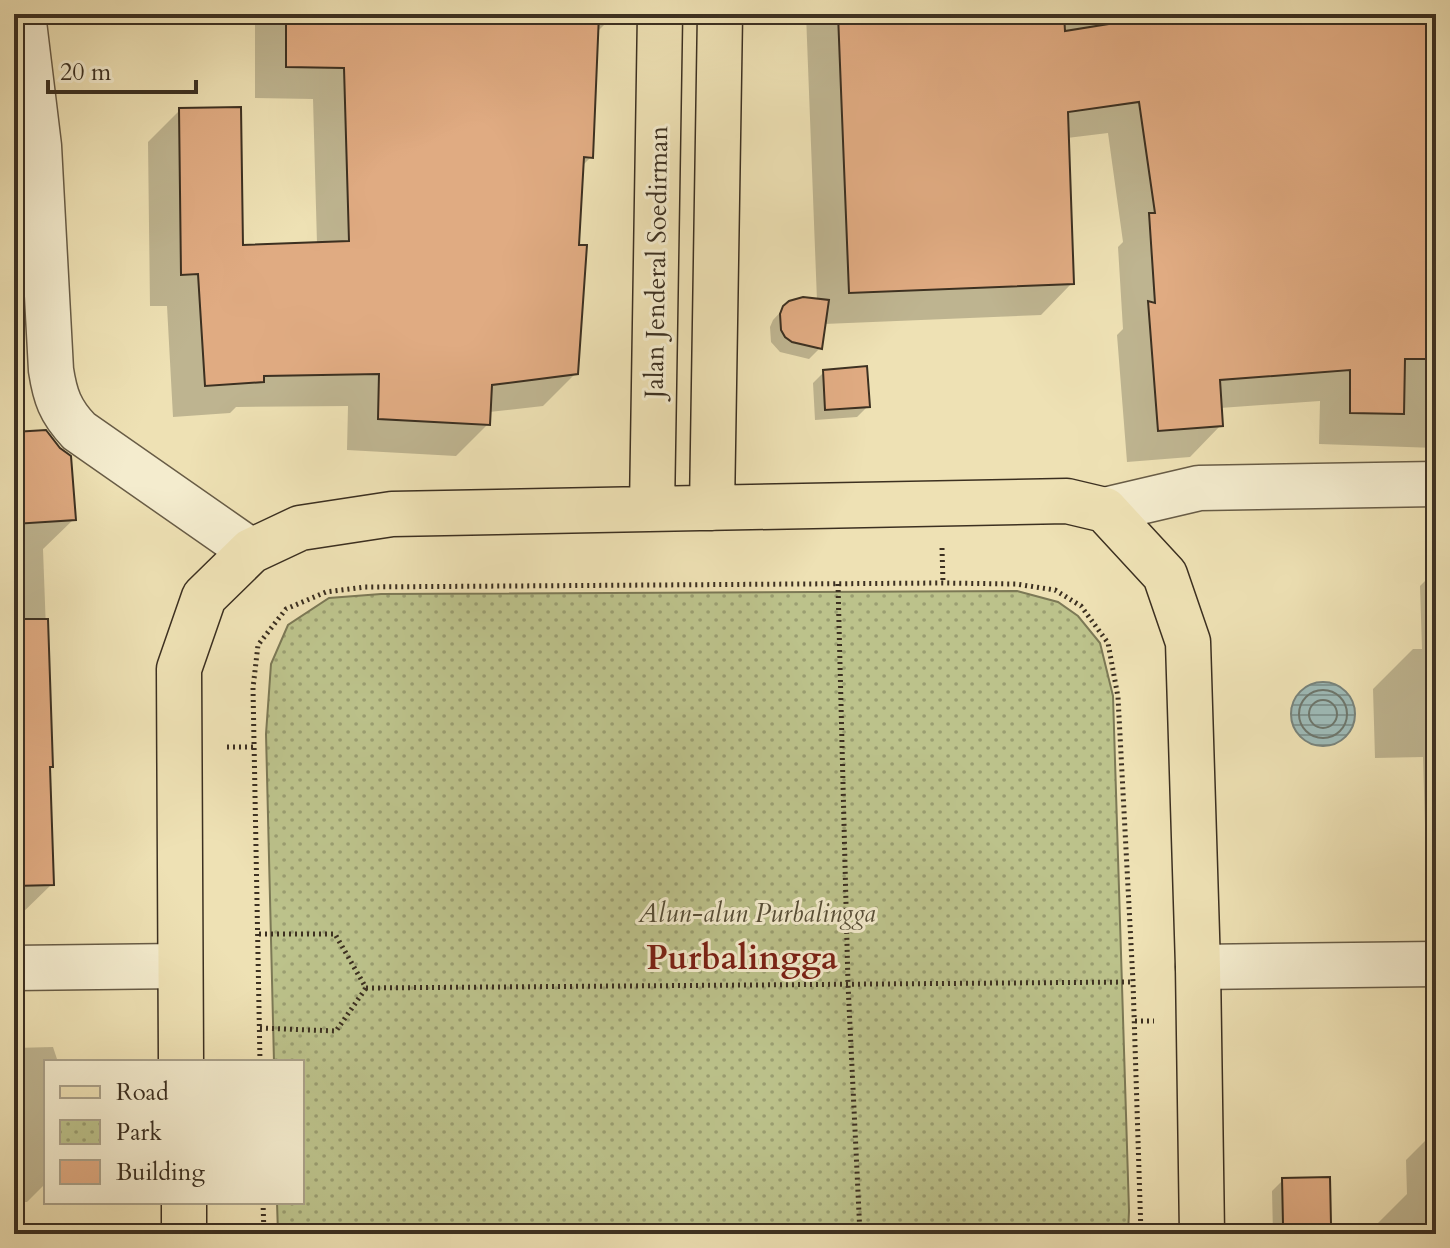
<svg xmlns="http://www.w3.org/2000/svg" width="1450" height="1248" font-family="Cardo,serif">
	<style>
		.park { fill: url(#park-dots); stroke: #7c7956; stroke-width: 2 }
		.water { fill: url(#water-rules); stroke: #77837c; stroke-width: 2 }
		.shadow { fill: #0003 }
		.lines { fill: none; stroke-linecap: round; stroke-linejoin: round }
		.shore { stroke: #6d766c; stroke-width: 2 }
		.building { fill: #e0ab82; stroke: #3c3021; stroke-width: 2 }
		.minor-casing { stroke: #685c46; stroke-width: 47 }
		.major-casing { stroke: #3c3021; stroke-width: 47 }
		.path { stroke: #3c3021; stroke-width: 5; stroke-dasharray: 2 4; stroke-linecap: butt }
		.minor { stroke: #f4ecce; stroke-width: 44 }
		.major { stroke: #eee1b4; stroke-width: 44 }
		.labels { text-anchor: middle; stroke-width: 6; stroke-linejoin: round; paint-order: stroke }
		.street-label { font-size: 26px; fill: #3c3021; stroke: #f4ecce }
		.park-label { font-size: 26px; font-style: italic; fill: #564d36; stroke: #f4ecce }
		.district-label { font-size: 34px; font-weight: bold; fill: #7a1f14; stroke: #f4ecce }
	</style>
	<defs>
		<pattern id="park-dots" width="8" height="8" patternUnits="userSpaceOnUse" patternTransform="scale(2)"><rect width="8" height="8" fill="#bcc28b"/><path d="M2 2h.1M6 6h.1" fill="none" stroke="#9a9e71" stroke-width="1.8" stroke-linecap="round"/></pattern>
		<pattern id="water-rules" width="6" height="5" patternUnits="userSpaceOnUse" patternTransform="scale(2)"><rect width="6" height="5" fill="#9ebbb8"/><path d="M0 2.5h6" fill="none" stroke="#829895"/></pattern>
	</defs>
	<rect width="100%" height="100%" fill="#eee1b4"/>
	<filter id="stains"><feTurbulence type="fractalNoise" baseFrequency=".0025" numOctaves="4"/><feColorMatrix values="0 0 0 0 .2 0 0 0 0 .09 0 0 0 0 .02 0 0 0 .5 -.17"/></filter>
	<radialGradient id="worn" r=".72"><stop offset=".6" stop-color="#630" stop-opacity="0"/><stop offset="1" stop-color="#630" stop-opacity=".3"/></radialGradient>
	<path class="park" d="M1017,591L1058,602L1078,616L1100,643L1113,696L1129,1211L1128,1234H278L277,1202H302V1062H274L266,734L271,664L288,625L329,598L381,594Z"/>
	<path class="water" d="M1291 714a32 32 0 1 1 64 0a32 32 0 1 1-64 0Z"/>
	<path class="shadow" d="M79,14H615L597,32L591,157L582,166L577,247L576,373L543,406L489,412L488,424L456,456L347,450L348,406L236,407L230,413L173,417L167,306H150L148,142L180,110L241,247L317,244L313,99L255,98V19L79,16Z
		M806,14H1436V448L1319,444L1320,401L1220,408L1221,425L1190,457L1127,462L1117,335L1123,329L1118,247L1123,242L1108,133L1067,138L1072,283L1041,315L824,324L820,348L809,359L780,352L771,342L770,327L773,320L790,302L817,301Z
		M14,291H20L22,338L14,346Z
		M824,372L868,406L857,417L815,420L813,383Z
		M14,434L74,519L43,549L51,766L48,769L52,884L14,921Z
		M1436,570V858H1426L1423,757L1375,758L1373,689L1413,649H1422L1420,586Z
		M53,1047L58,1062H46V1183L27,1202H14V1048Z
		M1436,1130V1234H1350L1360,1224H1377L1407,1194L1406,1160Z
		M1283,1180L1329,1223L1318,1234H1273L1272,1191Z"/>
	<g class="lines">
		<path class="shore" d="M1299 714a24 24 0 1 1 48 0a24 24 0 1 1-48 0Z
			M1309 714a14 14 0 1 1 28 0a14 14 0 1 1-28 0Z"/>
	</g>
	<path class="building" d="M286,14H599L593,158L584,157L579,245H587L578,374L492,385L490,425L378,419L379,374L264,376V382L205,386L198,274L181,275L179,108L241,107L243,245L349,241L344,68L286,67Z
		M838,14H1064L1065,31L1146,18V22L1200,14H1209L1210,21L1305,14H1436V359H1405L1404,414L1350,413V370L1220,380L1223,426L1158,431L1148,301L1155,303L1149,213H1155L1139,102L1068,112L1074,284L849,293Z
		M803,297L829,300L822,349L792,342L785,337L781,330L780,314L783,306L789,301Z
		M867,366L870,407L825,410L823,370Z
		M46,430L60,448L71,456L76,520L14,524V432Z
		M14,619H48L53,767H50L54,885L14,886Z
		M1330,1177L1331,1224H1283L1282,1178Z"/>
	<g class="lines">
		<defs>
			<path id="minor" d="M23,14L39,146L51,370C55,396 60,411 79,431L251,551
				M1105,510L1199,488L1436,484
				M1198,967L1436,964
				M14,968L180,966"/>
			<path id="major" d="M712,508L720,14
				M652,509L660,14
				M181,1062L179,669L204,597L251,551L300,528L392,514L1067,501L1105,510L1165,575L1188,642L1198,967L1202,1234
				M184,1202V1234"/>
		</defs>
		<use href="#minor" class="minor-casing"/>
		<use href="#major" class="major-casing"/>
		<path class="path" d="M942,548L943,583
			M838,584L848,984L860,1234
			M227,747H254
			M259,934H335L366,988
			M366,988L1133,982
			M1135,1021H1154
			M260,1028L336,1031L366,988
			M260,1062L253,688L258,645L286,609L326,592L365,587L943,583L1016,584L1055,590L1081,606L1108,643L1118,697L1133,982L1141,1234
			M263,1202L264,1234"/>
		<use href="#minor" class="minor"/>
		<use href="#major" class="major"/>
	</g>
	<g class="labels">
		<g class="street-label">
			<text transform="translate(656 262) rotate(-89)" y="9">Jalan Jenderal Soedirman</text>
		</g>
		<g class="park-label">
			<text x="757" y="922">Alun-alun Purbalingga</text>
		</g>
		<g class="district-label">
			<text x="742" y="969">Purbalingga</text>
		</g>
	</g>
	<rect width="1450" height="1248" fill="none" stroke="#eee1b4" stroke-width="48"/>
	<rect x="16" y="16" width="1418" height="1216" fill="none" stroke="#3c3021" stroke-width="4"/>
	<rect x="24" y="24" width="1402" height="1200" fill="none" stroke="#3c3021" stroke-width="2"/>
	<rect x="44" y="1060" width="260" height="144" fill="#f4ecce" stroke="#aaa189" stroke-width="2"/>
	<rect x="60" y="1086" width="40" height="12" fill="#eee1b4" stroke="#aaa189" stroke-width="2"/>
	<text x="116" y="1100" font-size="24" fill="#3c3021">Road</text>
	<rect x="60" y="1120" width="40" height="24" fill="url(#park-dots)" stroke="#aaa189" stroke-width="2"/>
	<text x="116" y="1140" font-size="24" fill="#3c3021">Park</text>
	<rect x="60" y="1160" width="40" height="24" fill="#e0ab82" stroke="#aaa189" stroke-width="2"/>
	<text x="116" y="1180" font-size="24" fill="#3c3021">Building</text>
	<path d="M48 80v12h148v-12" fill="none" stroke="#3c3021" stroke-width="4"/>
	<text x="60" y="80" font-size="24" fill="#3c3021" stroke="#f4ecce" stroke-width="6" paint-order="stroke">20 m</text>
	<rect width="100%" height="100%" filter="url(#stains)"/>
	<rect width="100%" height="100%" fill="url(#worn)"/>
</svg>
